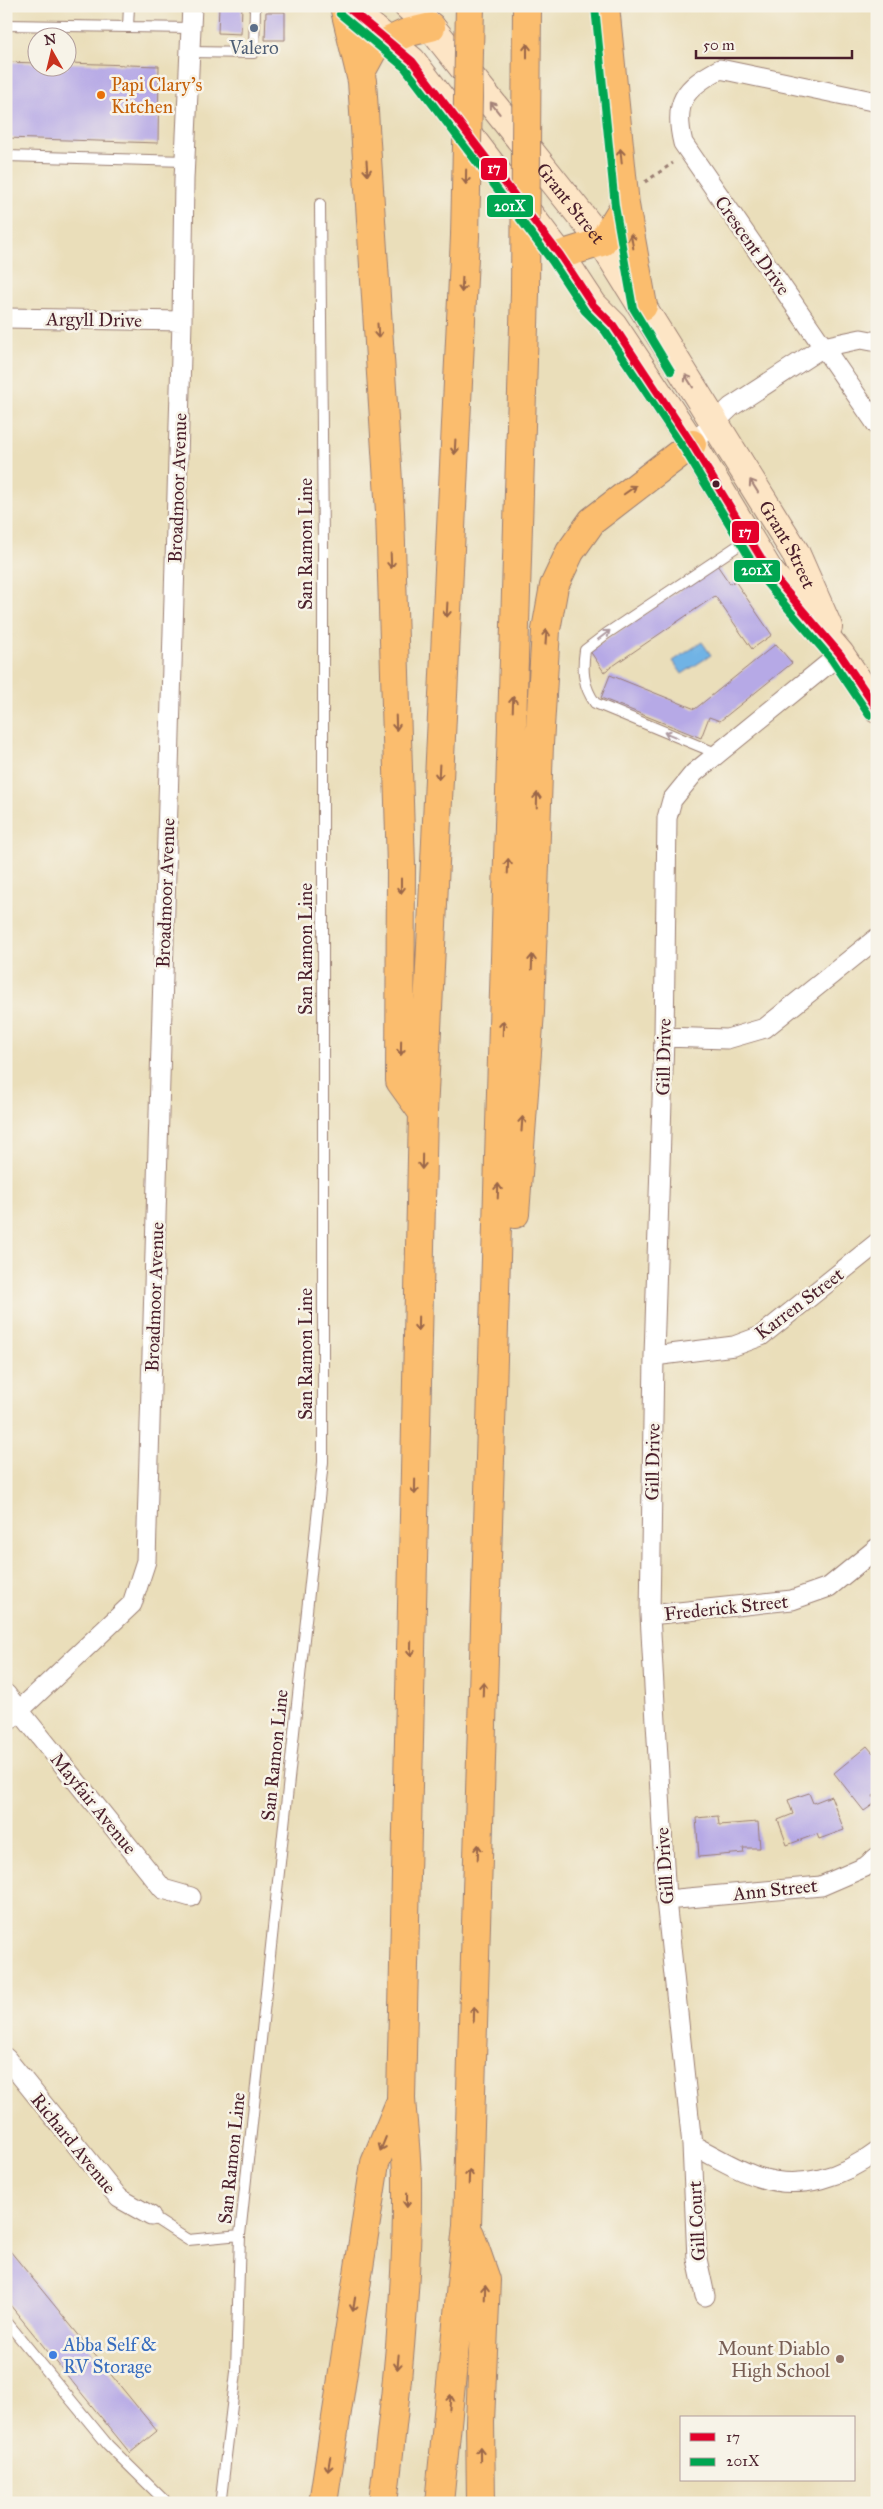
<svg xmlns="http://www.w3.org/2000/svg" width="883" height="2509" font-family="'IM FELL Great Primer',serif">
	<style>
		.water { fill: #70b3e5; stroke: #5d6988 }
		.building { fill: #b6a9e6 }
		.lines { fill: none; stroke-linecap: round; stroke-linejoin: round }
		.lane-casing { stroke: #9a7e72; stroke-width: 12 }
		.street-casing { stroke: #9a7e72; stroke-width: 21 }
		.secondary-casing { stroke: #9a7e72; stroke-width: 30 }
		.highway-casing { stroke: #9a7e72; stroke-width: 30 }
		.path { stroke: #9a7e72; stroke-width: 3; stroke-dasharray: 4 4; stroke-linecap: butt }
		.lane { stroke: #fff; stroke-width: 10 }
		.street { stroke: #fff; stroke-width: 19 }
		.secondary { stroke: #fde5c5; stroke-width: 28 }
		.highway { stroke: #fbbd6e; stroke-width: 28 }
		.highway-bridge-casing { stroke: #9a7e72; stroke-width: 30; stroke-linecap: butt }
		.highway-bridge { stroke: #fbbd6e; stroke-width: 28 }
		.bus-1-casing { stroke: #f7f3e8; stroke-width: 11 }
		.bus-2-casing { stroke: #f7f3e8; stroke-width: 11 }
		.bus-1 { stroke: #e4002b; stroke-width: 8 }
		.bus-2 { stroke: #00a651; stroke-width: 8 }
		.oneway { stroke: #9a6649 }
		.oneway2 { stroke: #a48278 }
		.oneway3 { stroke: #ae9aa0 }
		.service-dot { fill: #5c6f8a; stroke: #f7f3e8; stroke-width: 2 }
		.food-dot { fill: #e8710a; stroke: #f7f3e8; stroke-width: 2 }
		.bus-dot { fill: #4a1f2b; stroke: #f7f3e8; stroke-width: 2 }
		.shop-dot { fill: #3f7fe0; stroke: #f7f3e8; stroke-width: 2 }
		.education-dot { fill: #8d6e63; stroke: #f7f3e8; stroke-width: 2 }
		.labels { text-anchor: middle; stroke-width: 5; stroke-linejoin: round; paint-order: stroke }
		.service-label { font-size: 19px; fill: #4e5e75; stroke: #f7f3e8 }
		.food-label { font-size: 19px; fill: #c56008; stroke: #f7f3e8; text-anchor: start }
		.street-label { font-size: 19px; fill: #4a1f2b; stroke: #f7f3e8 }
		.shop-label { font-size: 19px; fill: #366cbe; stroke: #f7f3e8; text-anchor: start }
		.education-label { font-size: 19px; fill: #785e54; stroke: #f7f3e8; text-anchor: end }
		.line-badge { stroke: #f7f3e8; stroke-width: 2 }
		.badge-label { font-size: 14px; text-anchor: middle; font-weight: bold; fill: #fff }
	</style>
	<rect width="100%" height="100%" fill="#f7f3e8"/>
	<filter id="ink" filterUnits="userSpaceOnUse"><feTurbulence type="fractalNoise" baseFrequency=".02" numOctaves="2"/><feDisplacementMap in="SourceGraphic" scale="10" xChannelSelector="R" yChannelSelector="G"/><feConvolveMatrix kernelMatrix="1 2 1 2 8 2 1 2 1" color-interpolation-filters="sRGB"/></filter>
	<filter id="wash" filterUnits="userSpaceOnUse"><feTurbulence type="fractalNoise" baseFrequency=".0096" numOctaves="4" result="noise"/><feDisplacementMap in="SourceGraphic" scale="20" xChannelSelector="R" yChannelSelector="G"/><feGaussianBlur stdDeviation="1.12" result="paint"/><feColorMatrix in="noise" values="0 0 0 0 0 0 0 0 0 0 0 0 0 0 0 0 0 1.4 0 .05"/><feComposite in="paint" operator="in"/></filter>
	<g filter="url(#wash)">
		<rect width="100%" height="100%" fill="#eadeba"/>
		<path class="water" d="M702,642L711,655L682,674L673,661Z"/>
		<g id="blocks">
			<path class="building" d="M219,6H242L241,34L218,33Z
				M266,12H285V40H265Z
				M6,62L38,63V68H68V63L159,66L158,143L6,138Z
				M717,565L730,584L735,581L772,635L752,649L715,596L604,672L590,651Z
				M776,644L792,663L720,721L709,717L701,738L601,698L610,675L695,709Z
				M867,1746L873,1753L877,1750V1793L873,1796L877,1802L864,1811L834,1773Z
				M809,1793L813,1803L831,1796L844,1830L819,1839L817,1834L787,1845L778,1820L793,1814L788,1800Z
				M718,1816L719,1825L758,1822L760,1848H743L744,1853L699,1857L696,1818Z
				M6,2246L157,2431L130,2453L6,2300Z"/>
		</g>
	</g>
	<g filter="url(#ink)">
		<use href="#blocks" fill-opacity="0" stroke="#9a7e72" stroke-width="1"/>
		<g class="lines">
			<defs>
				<path id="lane" d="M6,25L190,28
					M128,27L129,6
					M190,52L254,53L255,6
					M6,156L185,161
					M716,753L595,703C583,686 582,670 585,650L606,634L748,539
					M151,2216L188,2240L240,2235
					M6,2321L108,2445L167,2503
					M221,2498L236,2372L240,2235L323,1462V546L320,204"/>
				<path id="street" d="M877,102L720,69C684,88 673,102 683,143L877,425
					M6,318L182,321
					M692,444L731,407L823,347L861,339L877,342
					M664,1037L727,1039L765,1028L877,938
					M654,1356L734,1346L761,1336L877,1243
					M650,1615L792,1600L829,1587L877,1548
					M6,1694L163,1889L191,1897
					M6,1723L132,1604L146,1561L182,321L184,179L192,6
					M666,1900L821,1886L865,1867L877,1857
					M6,2058L119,2198L151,2216
					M692,2145C713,2155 736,2170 758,2177C800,2191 843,2177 877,2151
					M705,2296L697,2259L692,2145L666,1900L650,1615L654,1356L664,1037L667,818L672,800L694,773L840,654"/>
				<g id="secondary">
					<path d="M346,6L412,61L560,255L593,305L613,325L692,444L769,571L840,654L877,709"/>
					<path id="s1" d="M408,6L431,27L602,242L795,552L828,627"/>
				</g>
				<path id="highway" d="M344,6L362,81L390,512L401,866L400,1081L423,1113
					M605,6L625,205L643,306
					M361,72L374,48L406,33L431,27
					M560,255L602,242L625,205
					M515,1214L530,1012L539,744L546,630L554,586L570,552L592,521L692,444
					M470,2234L486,2280L480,2422L481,2503
					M323,2503L375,2163L399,2105
					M383,2503C396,2397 408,2290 407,2183C407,2155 403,2127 401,2099L423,1113L465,236
					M439,2503L467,2225L525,292"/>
			</defs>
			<use href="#lane" class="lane-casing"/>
			<use href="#street" class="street-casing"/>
			<use href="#secondary" class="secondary-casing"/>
			<use href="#highway" class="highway-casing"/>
			<path class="path" d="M645,182L673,163"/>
			<use href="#lane" class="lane"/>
			<use href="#street" class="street"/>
			<use href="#secondary" class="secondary"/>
			<use href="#highway" class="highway"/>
			<defs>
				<path id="highway-bridge" d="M465,236L470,6
					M525,292L527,6"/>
			</defs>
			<use href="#highway-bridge" class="highway-bridge-casing"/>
			<use href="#highway-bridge" class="highway-bridge"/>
			<defs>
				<path id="bus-1" d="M346,6L412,61L560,255L593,305L613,325L692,444L769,571L840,654L877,709"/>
				<path id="bus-2" d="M595,7L615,206L633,308L671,371
					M340,14L405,68L552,261L585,311L605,331L684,449L761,577L832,660L869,715"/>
			</defs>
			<use href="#bus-1" class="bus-1-casing"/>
			<use href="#bus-2" class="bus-2-casing"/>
			<use href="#bus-1" class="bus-1"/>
			<use href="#bus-2" class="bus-2"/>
		</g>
		<defs><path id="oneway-shaft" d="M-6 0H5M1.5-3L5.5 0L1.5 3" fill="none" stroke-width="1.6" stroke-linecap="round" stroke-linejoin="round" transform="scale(1.25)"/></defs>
		<g class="oneway">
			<use href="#oneway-shaft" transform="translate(527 51) rotate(-90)"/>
			<use href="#oneway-shaft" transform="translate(621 156) rotate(-96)"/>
			<use href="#oneway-shaft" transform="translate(367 168) rotate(86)"/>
			<use href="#oneway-shaft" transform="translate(466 177) rotate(91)"/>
			<use href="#oneway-shaft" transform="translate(632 241) rotate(-100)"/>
			<use href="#oneway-shaft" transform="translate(462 285) rotate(93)"/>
			<use href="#oneway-shaft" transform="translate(378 331) rotate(86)"/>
			<use href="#oneway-shaft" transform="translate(455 447) rotate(93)"/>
			<use href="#oneway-shaft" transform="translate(630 490) rotate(-35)"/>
			<use href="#oneway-shaft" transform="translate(391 561) rotate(88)"/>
			<use href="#oneway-shaft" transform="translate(447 610) rotate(93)"/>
			<use href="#oneway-shaft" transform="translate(546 637) rotate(-86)"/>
			<use href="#oneway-shaft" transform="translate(513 704) rotate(-88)"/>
			<use href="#oneway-shaft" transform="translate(396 723) rotate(88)"/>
			<use href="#oneway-shaft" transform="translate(439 772) rotate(93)"/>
			<use href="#oneway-shaft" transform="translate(537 800) rotate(-88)"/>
			<use href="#oneway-shaft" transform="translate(508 866) rotate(-88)"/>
			<use href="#oneway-shaft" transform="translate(401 886) rotate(90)"/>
			<use href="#oneway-shaft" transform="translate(532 962) rotate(-88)"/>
			<use href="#oneway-shaft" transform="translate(503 1028) rotate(-88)"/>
			<use href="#oneway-shaft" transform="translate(401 1048) rotate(91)"/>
			<use href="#oneway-shaft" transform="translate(522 1124) rotate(-86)"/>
			<use href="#oneway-shaft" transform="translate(422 1162) rotate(91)"/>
			<use href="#oneway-shaft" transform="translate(498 1191) rotate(-88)"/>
			<use href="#oneway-shaft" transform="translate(418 1324) rotate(91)"/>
			<use href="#oneway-shaft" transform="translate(415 1487) rotate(91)"/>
			<use href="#oneway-shaft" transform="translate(411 1649) rotate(91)"/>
			<use href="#oneway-shaft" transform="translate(483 1689) rotate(-88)"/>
			<use href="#oneway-shaft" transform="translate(478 1852) rotate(-88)"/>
			<use href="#oneway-shaft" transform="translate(474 2014) rotate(-88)"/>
			<use href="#oneway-shaft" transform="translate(383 2144) rotate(112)"/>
			<use href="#oneway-shaft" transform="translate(469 2177) rotate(-88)"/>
			<use href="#oneway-shaft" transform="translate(407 2200) rotate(91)"/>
			<use href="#oneway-shaft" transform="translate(485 2292) rotate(-88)"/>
			<use href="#oneway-shaft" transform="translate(354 2304) rotate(99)"/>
			<use href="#oneway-shaft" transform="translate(398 2362) rotate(95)"/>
			<use href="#oneway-shaft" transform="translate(450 2402) rotate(-85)"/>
			<use href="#oneway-shaft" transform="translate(480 2454) rotate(-91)"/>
			<use href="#oneway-shaft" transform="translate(329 2464) rotate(99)"/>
		</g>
		<g class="oneway2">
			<use href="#oneway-shaft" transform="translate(495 108) rotate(-128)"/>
			<use href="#oneway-shaft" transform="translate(689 381) rotate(-122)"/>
			<use href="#oneway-shaft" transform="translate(754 486) rotate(-122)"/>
		</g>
		<g class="oneway3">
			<use href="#oneway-shaft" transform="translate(604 635) rotate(-37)"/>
			<use href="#oneway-shaft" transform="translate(671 735) rotate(-158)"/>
		</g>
	</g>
	<circle class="service-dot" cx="254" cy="28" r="5"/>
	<circle class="food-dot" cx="101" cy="95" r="5"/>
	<circle class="bus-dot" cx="716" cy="484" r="4.5"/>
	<circle class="shop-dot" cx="53" cy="2355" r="5"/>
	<circle class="education-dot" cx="840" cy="2359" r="5"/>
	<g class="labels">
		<g class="service-label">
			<text x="254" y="54">Valero</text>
		</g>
		<g class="food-label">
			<text x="111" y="91">Papi Clary's<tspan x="111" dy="22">Kitchen</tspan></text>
		</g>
		<g class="street-label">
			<text dy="7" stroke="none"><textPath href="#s1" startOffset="256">Grant Street</textPath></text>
			<text transform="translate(753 245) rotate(55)" y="7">Crescent Drive</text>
			<text transform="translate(94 319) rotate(1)" y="7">Argyll Drive</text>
			<text transform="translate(177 488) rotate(-88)" y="7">Broadmoor Avenue</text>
			<text transform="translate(305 544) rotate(-90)" y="7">San Ramon Line</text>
			<text dy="7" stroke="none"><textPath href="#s1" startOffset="661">Grant Street</textPath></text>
			<text transform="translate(165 893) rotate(-88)" y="7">Broadmoor Avenue</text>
			<text transform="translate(305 949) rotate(-90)" y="7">San Ramon Line</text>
			<text transform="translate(663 1057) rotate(-89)" y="7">Gill Drive</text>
			<text transform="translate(154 1297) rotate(-88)" y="7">Broadmoor Avenue</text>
			<text transform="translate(799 1303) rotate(-37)" y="7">Karren Street</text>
			<text transform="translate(305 1354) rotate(-90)" y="7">San Ramon Line</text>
			<text transform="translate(652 1462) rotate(-89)" y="7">Gill Drive</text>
			<text transform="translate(726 1607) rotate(-6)" y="7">Frederick Street</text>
			<text transform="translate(274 1755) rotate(-84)" y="7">San Ramon Line</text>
			<text transform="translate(94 1803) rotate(51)" y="7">Mayfair Avenue</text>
			<text transform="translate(664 1866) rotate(-94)" y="7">Gill Drive</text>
			<text transform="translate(775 1889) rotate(-6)" y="7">Ann Street</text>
			<text transform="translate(74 2143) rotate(51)" y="7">Richard Avenue</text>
			<text transform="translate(231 2158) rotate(-84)" y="7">San Ramon Line</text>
			<text transform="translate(696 2221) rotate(-93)" y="7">Gill Court</text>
		</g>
		<g class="shop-label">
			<text x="63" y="2351">Abba Self &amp;<tspan x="63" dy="22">RV Storage</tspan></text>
		</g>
		<g class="education-label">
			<text x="830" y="2355">Mount Diablo<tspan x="830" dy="22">High School</tspan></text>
		</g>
	</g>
	<g class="line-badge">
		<rect x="480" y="157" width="28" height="24" rx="5" fill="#e4002b"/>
		<rect x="486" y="194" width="48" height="24" rx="5" fill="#00a651"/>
		<rect x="731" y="520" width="29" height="24" rx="5" fill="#e4002b"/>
		<rect x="733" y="559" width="48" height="24" rx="5" fill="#00a651"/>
	</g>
	<g class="badge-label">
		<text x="494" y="173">17</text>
		<text x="510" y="211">201X</text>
		<text x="745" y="537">17</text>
		<text x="757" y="575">201X</text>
	</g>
	<rect width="883" height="2509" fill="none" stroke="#f7f3e8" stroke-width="25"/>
	<rect x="680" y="2416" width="175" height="65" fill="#f7f3e8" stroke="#b29e9c"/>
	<rect x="690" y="2433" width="25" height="8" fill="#e4002b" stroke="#b29e9c"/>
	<text x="726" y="2442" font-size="15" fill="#4a1f2b">17</text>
	<rect x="690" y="2458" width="25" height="8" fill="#00a651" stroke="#b29e9c"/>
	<text x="726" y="2466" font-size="15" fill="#4a1f2b">201X</text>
	<g transform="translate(52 52) rotate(352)"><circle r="24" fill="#f7f3e8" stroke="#b29e9c"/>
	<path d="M0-4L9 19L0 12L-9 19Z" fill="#c8321e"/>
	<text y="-8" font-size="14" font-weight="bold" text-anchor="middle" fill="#4a1f2b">N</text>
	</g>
	<path d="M696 50v8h156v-8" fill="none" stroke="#4a1f2b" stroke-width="2.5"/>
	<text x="703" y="50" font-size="15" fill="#4a1f2b" stroke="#f7f3e8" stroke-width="4" paint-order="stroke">50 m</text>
</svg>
